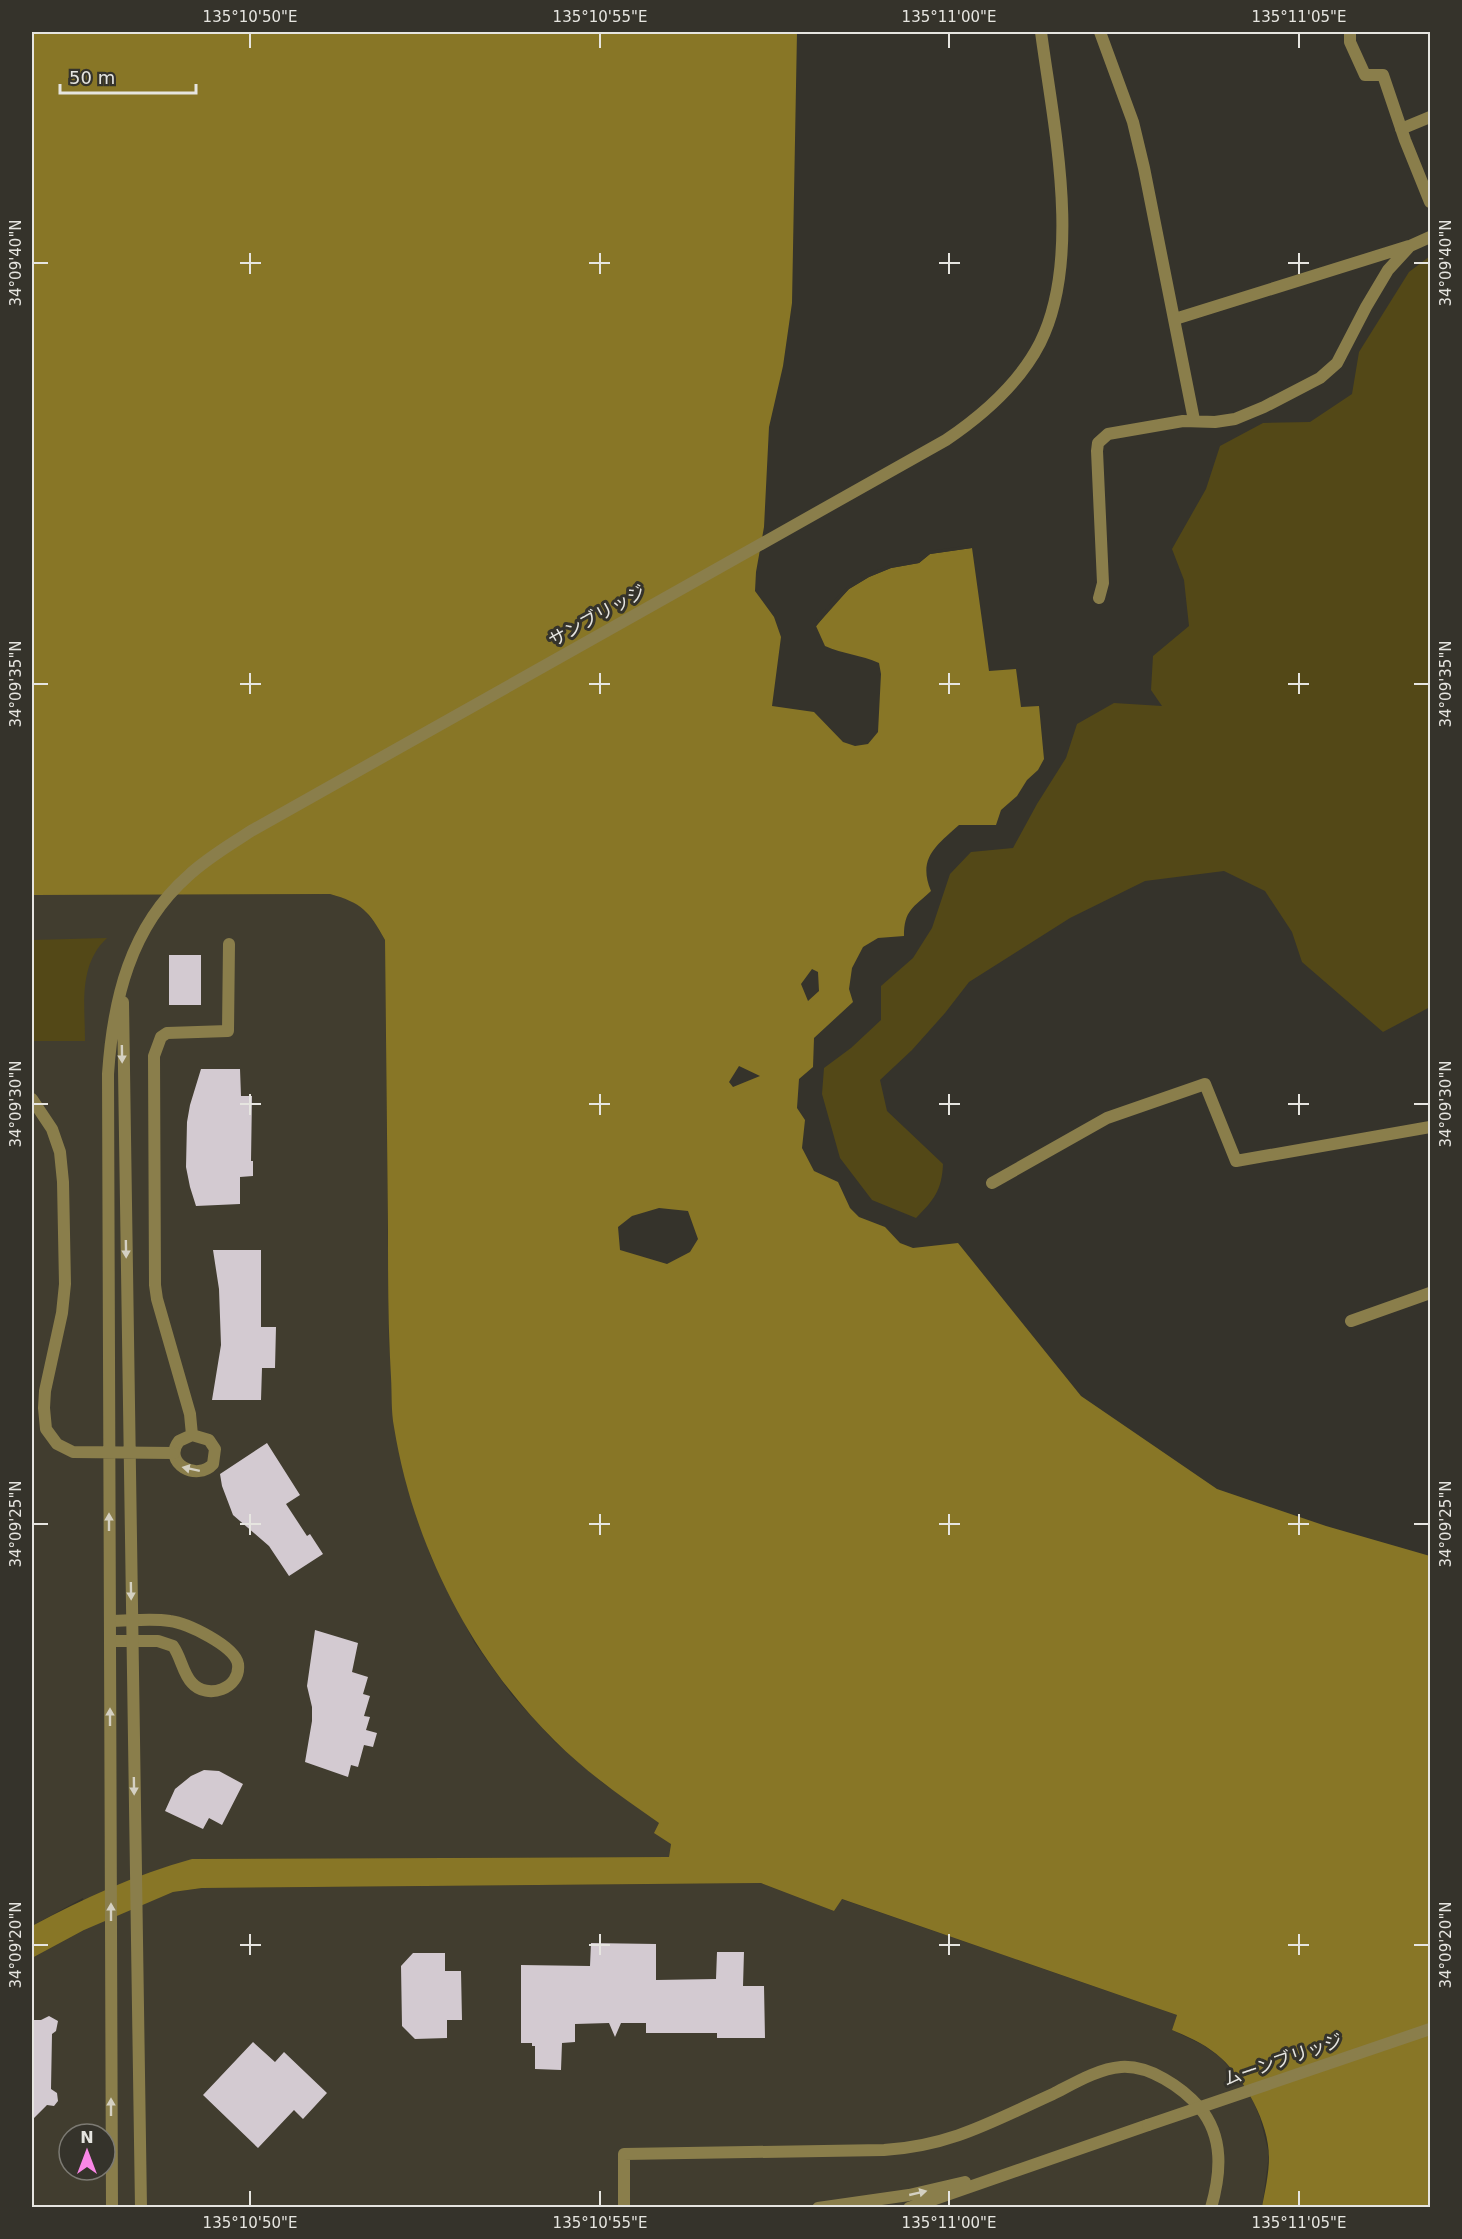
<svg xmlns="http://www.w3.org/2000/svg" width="1462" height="2239" font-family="'DejaVu Sans','Noto Sans JP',sans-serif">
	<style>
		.built { fill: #413d2f; fill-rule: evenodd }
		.green { fill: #534817 }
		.water { fill: #887626; fill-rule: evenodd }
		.pier { fill: #35332b }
		.building { fill: #d3cad1 }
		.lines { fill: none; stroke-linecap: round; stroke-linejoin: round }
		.minor { stroke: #8a7e4b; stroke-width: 12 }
		.tertiary { stroke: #8a7e4b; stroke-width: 12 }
		.tertiary-bridge { stroke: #8a7e4b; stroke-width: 12 }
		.oneway { fill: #d4d0c2 }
		.ticks { fill: none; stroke: #e6e5e0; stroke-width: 2 }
		.labels { text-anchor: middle; stroke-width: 6; stroke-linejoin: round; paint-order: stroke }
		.street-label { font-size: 18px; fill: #e6e5e0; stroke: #35332b }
		.neatline { fill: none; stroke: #e6e5e0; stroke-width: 2 }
		.ticks-label { font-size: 15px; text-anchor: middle; fill: #e6e5e0 }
	</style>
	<rect width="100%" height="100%" fill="#35332b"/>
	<path class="built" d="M330,894L348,899L362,907L375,923L385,940L389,1348L407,1486L431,1557L474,1642L512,1695L555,1742L603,1783L659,1823L671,1843L669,1857L192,1859L151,1901L173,1892L202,1888L761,1883L834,1911L841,1899L1177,2015L1172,2030L1203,2045L1220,2057L1242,2082L1254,2103L1260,2118L1269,2154L1262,2208L32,2207V1958L84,1930L83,1898L32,1926V895ZM69,2134H105V2170H69Z"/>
	<path class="green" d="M1430,256V1007L1383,1032L1302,962L1292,932L1265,891L1224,871L1145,881L1070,918L969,982L945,1013L912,1050L880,1080L887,1111L943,1164C942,1190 934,1200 916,1218L872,1200L840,1158L822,1094L824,1068L851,1048L881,1020V986L913,958L932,928L950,874L971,852L1013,848L1037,804L1066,758L1077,724L1114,703L1162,706L1151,690L1153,656L1189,626L1184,580L1172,549L1206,489L1220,446L1263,423L1310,422L1352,394L1359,352L1409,272Z
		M107,938C78,965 85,1005 85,1041H32V940Z"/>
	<path class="water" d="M32,32H797L792,303L783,366L769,427L764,527L756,572L755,591L774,617L781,637L772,706L814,712L843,742L855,746L868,744L878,732L881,674L879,663C861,655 843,654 825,646L816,626L849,589L869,577L891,568L919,563L930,554L972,548L989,671L1016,669L1021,707L1039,706L1044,759L1038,770L1027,780L1017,796L1001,810L996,825H959C937,845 917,858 931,891C913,908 904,910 904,936L878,938L863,947L852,968L849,989L853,1002L814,1038L813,1067L799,1079L797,1108L805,1120L802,1148L814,1171L838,1182L850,1208L859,1217L885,1227L900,1243L913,1248L958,1243L1081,1396L1217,1489L1326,1526L1430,1556V2207H1262C1265,2191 1269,2174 1269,2157C1269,2123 1245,2080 1221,2058C1207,2045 1189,2037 1172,2030L1177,2015L842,1899L834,1911L761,1883L202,1888L173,1892L84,1930L32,1958V1926C84,1898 135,1875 192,1859L669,1857L671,1844L654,1833L659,1823C623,1798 586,1772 555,1741C470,1657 413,1544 394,1427C391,1411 392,1394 391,1377C388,1328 388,1279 388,1230C387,1133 386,1036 385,940C369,911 362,903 330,894L32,895ZM812,969L818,972L819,991L808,1001L801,984ZM739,1066L760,1076L733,1087L729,1082ZM659,1208L688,1211L698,1239L690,1252L667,1264L620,1250L618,1227L632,1216Z"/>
	<path class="pier" d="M971,545L972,548L930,554L919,563L891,568L869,577L849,589L831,607L814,629V624L829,605L847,587L868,574L890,565L917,560L929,551Z"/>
	<path class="building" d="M169,955H201V1005H169Z
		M201,1069H240L241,1096H252L251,1161H253V1176L240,1177V1204L196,1206L190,1187L186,1167L187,1122L190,1105Z
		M213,1250H261V1327H276L275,1368H262L261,1400H212L221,1345L219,1289Z
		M267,1443L300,1495L286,1504L307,1536L310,1534L323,1554L289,1576L269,1546L233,1515L222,1486L220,1474Z
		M315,1630L358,1643L352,1672L368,1677L363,1694L370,1696L364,1716L370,1717L366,1730L377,1733L373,1747L364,1745L358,1767L351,1765L348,1777L305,1762L312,1721V1707L307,1686Z
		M204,1770L219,1771L243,1784L222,1825L209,1818L203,1829L165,1811L175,1789L191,1776Z
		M591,1943L656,1944V1980L716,1979L717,1952H744L743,1986H764L765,2038H717V2033H646V2023H621L615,2037L609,2023L575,2024V2042L562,2043L561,2070L535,2069V2046H532V2043H521V1965L590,1966Z
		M413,1953H445V1971H461L462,2020H447V2038L415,2039L402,2026L401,1966Z
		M49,2016L58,2021L56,2031L52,2034L51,2089L57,2093L58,2101L54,2106L47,2105L32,2120V2020H41Z
		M253,2042L275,2062L284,2052L327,2093L303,2119L294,2110L258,2148L203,2095Z"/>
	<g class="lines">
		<path class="minor" d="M1100,32L1133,122L1144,168L1194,420
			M1350,32V42L1365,75H1383L1405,140L1430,202
			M1401,129L1430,117
			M1175,319L1409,246
			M1099,598L1103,583L1097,451L1098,443L1108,434L1183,421L1215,422L1235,419L1264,407L1320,378L1337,363L1366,307L1388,270L1410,246L1430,237
			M992,1183L1107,1118L1205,1084L1236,1161L1430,1127
			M1351,1321L1430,1293
			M192,1435L209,1440L215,1449L213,1464C197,1482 162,1463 179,1441L192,1435L190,1414L157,1299L155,1285L154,1056L161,1037L167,1033L228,1031L229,944
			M110,1621C129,1621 151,1618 170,1621C187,1623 235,1646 238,1664C241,1689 207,1700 192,1683C183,1674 181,1657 173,1646L158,1641H110
			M624,2208V2154L884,2150C951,2146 993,2121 1053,2094C1073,2084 1097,2069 1121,2067C1149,2065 1182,2087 1200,2108C1224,2137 1221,2173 1211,2208"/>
		<path class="tertiary" d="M123,1002L141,2208
			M32,1099L52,1129L60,1152L63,1182L65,1284L62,1313L45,1391L44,1408L46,1429L57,1444L73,1452L174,1453
			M112,2208L108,1074C113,1000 130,927 188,876C207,858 230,845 251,831L946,440C983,415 1019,384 1040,343C1083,257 1053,123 1041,32
			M818,2208L909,2195L965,2182
			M909,2208L1148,2125"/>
		<path class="tertiary-bridge" d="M1148,2125L1430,2029"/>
	</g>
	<defs><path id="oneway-solid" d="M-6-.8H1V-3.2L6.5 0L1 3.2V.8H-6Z" transform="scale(1.5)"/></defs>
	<g class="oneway">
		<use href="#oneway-solid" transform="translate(122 1054) rotate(89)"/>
		<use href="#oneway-solid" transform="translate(126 1249) rotate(89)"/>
		<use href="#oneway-solid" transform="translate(191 1469) rotate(-168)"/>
		<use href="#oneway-solid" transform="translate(109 1522) rotate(-90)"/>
		<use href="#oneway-solid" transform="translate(131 1591) rotate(89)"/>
		<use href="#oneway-solid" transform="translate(110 1717) rotate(-90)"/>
		<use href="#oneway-solid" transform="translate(134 1786) rotate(89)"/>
		<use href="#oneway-solid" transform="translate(111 1912) rotate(-90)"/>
		<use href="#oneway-solid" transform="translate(111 2107) rotate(-90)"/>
		<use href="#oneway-solid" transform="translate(918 2193) rotate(-13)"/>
	</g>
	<path class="ticks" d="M250,33V48M600,33V48M949,33V48M1299,33V48M250,253V274M600,253V274M949,253V274M1299,253V274M33,263H48M240,263H261M589,263H610M939,263H960M1288,263H1309M1414,263H1429M250,673V694M600,673V694M949,673V694M1299,673V694M33,684H48M240,684H261M589,684H610M939,684H960M1288,684H1309M1414,684H1429M250,1094V1115M600,1094V1115M949,1094V1115M1299,1094V1115M33,1104H48M240,1104H261M589,1104H610M939,1104H960M1288,1104H1309M1414,1104H1429M250,1514V1535M600,1514V1535M949,1514V1535M1299,1514V1535M33,1524H48M240,1524H261M589,1524H610M939,1524H960M1288,1524H1309M1414,1524H1429M250,1934V1955M600,1934V1955M949,1934V1955M1299,1934V1955M33,1945H48M240,1945H261M589,1945H610M939,1945H960M1288,1945H1309M1414,1945H1429M250,2191V2206M600,2191V2206M949,2191V2206M1299,2191V2206"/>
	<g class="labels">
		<g class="street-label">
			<text transform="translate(597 616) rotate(-29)" y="6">サンブリッジ</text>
			<text transform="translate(1283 2060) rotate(-19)" y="6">ムーンブリッジ</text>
		</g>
	</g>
	<rect width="1462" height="2239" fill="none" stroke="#35332b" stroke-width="66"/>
	<g transform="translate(87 2152)"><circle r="28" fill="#35332b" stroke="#7c7a73" stroke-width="1.5"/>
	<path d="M0-4.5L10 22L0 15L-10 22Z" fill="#fa87e7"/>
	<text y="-9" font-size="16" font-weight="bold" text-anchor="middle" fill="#e6e5e0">N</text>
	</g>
	<path d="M60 84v9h136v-9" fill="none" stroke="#e6e5e0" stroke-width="3"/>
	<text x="69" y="84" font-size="18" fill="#e6e5e0" stroke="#35332b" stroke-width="4.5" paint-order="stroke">50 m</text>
	<rect x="33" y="33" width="1396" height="2173" class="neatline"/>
	<g class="ticks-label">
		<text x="250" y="22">135°10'50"E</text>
		<text x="600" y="22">135°10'55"E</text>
		<text x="949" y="22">135°11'00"E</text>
		<text x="1299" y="22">135°11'05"E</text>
		<text transform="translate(16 263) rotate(-90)" y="5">34°09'40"N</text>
		<text transform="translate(1446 263) rotate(-90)" y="5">34°09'40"N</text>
		<text transform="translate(16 684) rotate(-90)" y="5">34°09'35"N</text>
		<text transform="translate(1446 684) rotate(-90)" y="5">34°09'35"N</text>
		<text transform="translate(16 1104) rotate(-90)" y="5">34°09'30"N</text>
		<text transform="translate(1446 1104) rotate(-90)" y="5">34°09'30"N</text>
		<text transform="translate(16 1524) rotate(-90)" y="5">34°09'25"N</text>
		<text transform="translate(1446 1524) rotate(-90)" y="5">34°09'25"N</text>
		<text transform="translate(16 1945) rotate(-90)" y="5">34°09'20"N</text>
		<text transform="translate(1446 1945) rotate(-90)" y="5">34°09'20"N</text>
		<text x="250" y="2228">135°10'50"E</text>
		<text x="600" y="2228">135°10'55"E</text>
		<text x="949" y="2228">135°11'00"E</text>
		<text x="1299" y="2228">135°11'05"E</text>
	</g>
</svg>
